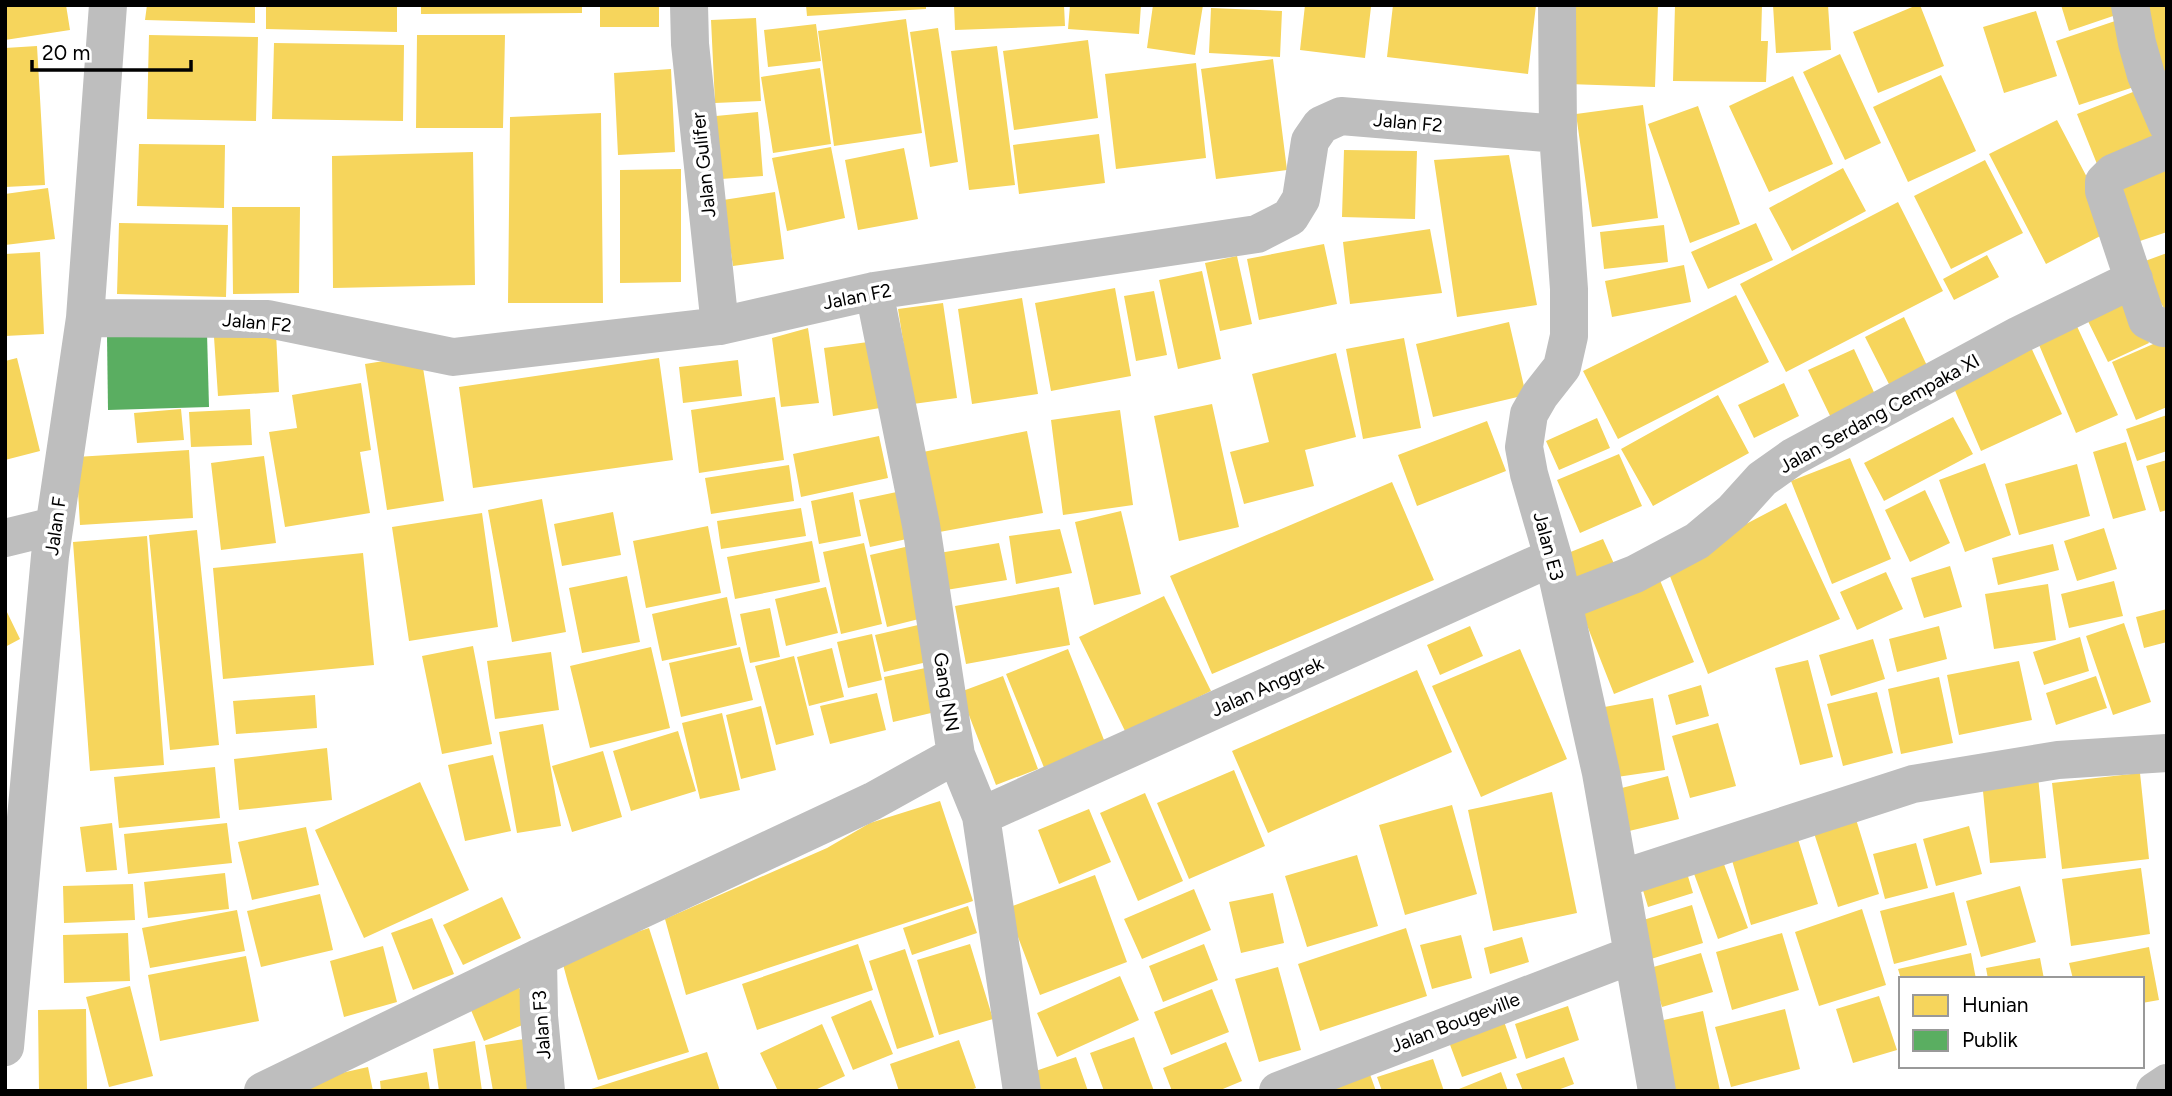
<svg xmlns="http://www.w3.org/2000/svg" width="2172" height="1096" font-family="Figtree,sans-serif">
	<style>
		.homes { fill: #f6d55c }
		.public { fill: #5aae61 }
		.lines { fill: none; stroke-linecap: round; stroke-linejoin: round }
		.minor { stroke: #bebebe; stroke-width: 38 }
		.labels { text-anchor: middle; stroke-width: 7; stroke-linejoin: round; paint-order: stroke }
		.street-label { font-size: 19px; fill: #000; stroke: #fff }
	</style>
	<rect width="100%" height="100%" fill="#fff"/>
	<path class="homes" d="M5,5H66L70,30L5,40Z
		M147,5H255V23L145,20Z
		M266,5H397V32L266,29Z
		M421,5H582V13L421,14Z
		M600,5H659V27H600Z
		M806,5H926V9L807,16Z
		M954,5H1064L1065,26L955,30Z
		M1070,5H1141L1139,34L1068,29Z
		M1153,5H1203L1195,55L1147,48Z
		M1305,5L1371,7L1365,58L1300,50Z
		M1393,5H1536L1528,74L1387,57Z
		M1571,5H1658L1655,87L1568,84Z
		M1675,5H1762L1761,41H1768L1766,82L1673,81Z
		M1773,5H1828L1831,50L1776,53Z
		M1917,5H1920L1944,66L1878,93L1853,32Z
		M2061,5H2113L2116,15L2069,31Z
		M2139,5H2167V96Z
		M1211,8L1282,11L1280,57L1209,53Z
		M2036,11L2057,76L2004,93L1983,27Z
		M756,18L761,101L715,103L711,20Z
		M906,19L922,133L834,146L818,31Z
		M2118,20L2140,85L2079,105L2056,41Z
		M816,24L821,61L768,67L764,30Z
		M938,28L958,162L930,167L910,32Z
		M149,35L258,37L256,121L147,119Z
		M417,35H505L503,128H416Z
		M1088,40L1098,118L1014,130L1003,51Z
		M274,43L404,45L403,121L272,119Z
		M37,46L45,185L5,187V48Z
		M997,46L1015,185L969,190L951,51Z
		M1840,54L1881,143L1845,160L1803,72Z
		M1273,59L1287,170L1216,179L1201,69Z
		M1196,63L1206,158L1116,169L1105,74Z
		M820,68L831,144L773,153L761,77Z
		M671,69L675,152L618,155L614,73Z
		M1941,75L1976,151L1908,182L1873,107Z
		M1793,76L1833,164L1769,192L1729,106Z
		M2138,90L2158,139L2097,164L2077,114Z
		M1643,105L1658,218L1592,227L1576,114Z
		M1698,106L1740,224L1690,243L1648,124Z
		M758,112L763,176L721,179L716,116Z
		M601,113L603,303H508L510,117Z
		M2057,120L2114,229L2046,264L1989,154Z
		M1099,134L1105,183L1019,194L1013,145Z
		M139,144L225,145L224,208L137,206Z
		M831,147L845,218L787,231L772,158Z
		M904,148L918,219L858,230L845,160Z
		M1344,150L1417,151L1415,219L1342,217Z
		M473,152L475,285L333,288L332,156Z
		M1509,155L1537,305L1457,317L1434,160Z
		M2167,159V232L2131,244L2109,178Z
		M1985,160L2023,233L1951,269L1914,196Z
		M1843,168L1866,211L1792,251L1769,208Z
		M681,169V282L620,283V170Z
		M48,188L55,239L5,245V194Z
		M775,192L784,259L733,266L723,200Z
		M1898,202L1943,291L1786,372L1740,284Z
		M232,207H300L299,293L233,294Z
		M119,223L228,225L226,297L117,294Z
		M1756,223L1773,260L1708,289L1691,252Z
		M1664,225L1668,262L1604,269L1600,232Z
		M1430,229L1442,293L1350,304L1343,242Z
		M1324,244L1337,304L1259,320L1247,259Z
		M40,252L44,334L5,336V254Z
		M2167,253V313L2137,264Z
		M1987,255L1999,277L1954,300L1943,279Z
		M1237,256L1252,324L1220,331L1205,263Z
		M1684,265L1691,302L1612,317L1605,281Z
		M1202,271L1221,359L1178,369L1159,280Z
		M1115,288L1131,376L1051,391L1035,303Z
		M2124,289L2149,343L2108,362L2082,309Z
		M1154,291L1167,355L1136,361L1124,296Z
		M1736,295L1769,362L1618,439L1583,371Z
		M1022,298L1038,394L972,404L958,309Z
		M943,303L957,398L913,404L898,309Z
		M1904,317L1930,372L1892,390L1865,337Z
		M1509,322L1526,395L1433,417L1416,344Z
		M2075,322L2118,415L2076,433L2037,340Z
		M808,328L819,403L781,407L772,338Z
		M276,333L279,392L218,396L214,337Z
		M1404,338L1421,428L1363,439L1346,349Z
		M2167,338V407L2136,420L2112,362Z
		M868,342L880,408L833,416L824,348Z
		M2029,343L2062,414L1981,451L1950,379Z
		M1854,349L1879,403L1834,424L1808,370Z
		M1336,353L1356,437L1305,450L1314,486L1244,504L1230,452L1269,442L1252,374Z
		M421,355L444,501L387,510L365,364Z
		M17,358L40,451L5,460V361Z
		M659,358L673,460L473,488L459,387Z
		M738,360L742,396L683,403L679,367Z
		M361,383L371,450L360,452L370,513L285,527L269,432L297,428L292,395Z
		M1784,383L1799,416L1754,438L1738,405Z
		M1718,395L1749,453L1653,506L1621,449Z
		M775,397L784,460L699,473L691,410Z
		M1212,404L1239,527L1179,541L1154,416Z
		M181,409L184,440L137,443L134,413Z
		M250,409L252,445L191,447L189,412Z
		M1120,410L1133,505L1063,515L1051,420Z
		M2167,415V451L2137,461L2126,429Z
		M1953,417L1973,454L1884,501L1864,463Z
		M1597,418L1610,448L1559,470L1546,441Z
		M1487,421L1506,471L1417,506L1398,455Z
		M1027,431L1043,513L934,533L923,452Z
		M879,436L888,478L801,497L793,454Z
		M2126,442L2146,510L2113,519L2093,452Z
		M189,450L193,518L80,525L76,457Z
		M1619,454L1642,506L1580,533L1557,480Z
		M264,456L276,543L221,550L211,463Z
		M1850,458L1891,559L1832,584L1791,481Z
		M2167,460V510L2160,512L2146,466Z
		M1985,463L2011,535L1965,552L1939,480Z
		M2077,464L2090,516L2019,535L2005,484Z
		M789,465L794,501L711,514L705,478Z
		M1392,482L1434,580L1212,674L1170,576Z
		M906,490L916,537L870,547L859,500Z
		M1925,490L1950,543L1910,562L1885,510Z
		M853,492L861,536L819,544L811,501Z
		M542,499L566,632L512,642L488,510Z
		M1786,503L1840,619L1708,674L1666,566Z
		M801,508L806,536L721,549L717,521Z
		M1121,511L1141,594L1094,605L1075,522Z
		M613,512L621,555L562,566L554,524Z
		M482,513L498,627L409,641L392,527Z
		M708,526L721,593L646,608L633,541Z
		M2104,528L2117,569L2077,581L2064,541Z
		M1060,529L1072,573L1016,584L1009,536Z
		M197,530L219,745L170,750L149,535Z
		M147,536L164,765L90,771L73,542Z
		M1603,539L1619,575L1579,591L1563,555Z
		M812,541L820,582L735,599L727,557Z
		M864,543L882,624L841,634L823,552Z
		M999,543L1007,580L940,591L933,554Z
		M2053,544L2059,570L1998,585L1992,558Z
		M914,545L931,616L887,627L870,555Z
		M363,553L374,665L223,679L213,568Z
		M1950,566L1962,607L1924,618L1911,578Z
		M1886,572L1903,609L1857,630L1840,592Z
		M627,576L640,642L582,653L569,588Z
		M1659,578L1694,662L1614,694L1581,610Z
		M2114,581L2123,616L2069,628L2061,594Z
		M2048,584L2056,640L1994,649L1985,594Z
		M826,587L838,633L786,646L775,599Z
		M1059,587L1070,645L966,664L955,606Z
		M1164,596L1211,691L1126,733L1079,637Z
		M727,597L737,645L662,661L652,614Z
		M5,608L20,639L5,647Z
		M770,608L780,657L750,663L740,614Z
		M2167,609V642L2144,648L2136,617Z
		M931,622L940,659L884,672L875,635Z
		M2124,623L2151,702L2113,715L2086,636Z
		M1470,626L1483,656L1440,675L1427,645Z
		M1939,626L1947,659L1897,672L1889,639Z
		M872,634L882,680L848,688L837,642Z
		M2080,637L2089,671L2044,685L2033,652Z
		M1873,639L1885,679L1831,696L1819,655Z
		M473,646L492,744L442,754L422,656Z
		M651,647L670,728L590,748L570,666Z
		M740,647L753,700L681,717L669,663Z
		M832,648L844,697L809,706L797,657Z
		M1068,649L1106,745L1045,770L1006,674Z
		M1520,649L1567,759L1481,797L1432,686Z
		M551,652L559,710L495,719L487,661Z
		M794,656L814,735L776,745L755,666Z
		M1808,660L1833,757L1800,765L1775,668Z
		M2019,661L2032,720L1959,735L1947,675Z
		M939,665L948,709L893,722L884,677Z
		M1417,670L1452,752L1268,833L1232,751Z
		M1003,676L1038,769L996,785L960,692Z
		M2096,676L2107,708L2056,725L2046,693Z
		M1939,677L1953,743L1901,754L1888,689Z
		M1701,685L1709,716L1676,725L1668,695Z
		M1877,692L1893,753L1843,766L1827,704Z
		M877,693L886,730L830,744L820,706Z
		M315,695L317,728L236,734L233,701Z
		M1653,698L1665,770L1610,778L1599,708Z
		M761,706L776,770L741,779L726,715Z
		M722,713L740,790L700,799L682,723Z
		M1718,723L1736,786L1690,798L1672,736Z
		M543,724L561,826L517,833L499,732Z
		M678,731L696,791L631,811L613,751Z
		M327,748L332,800L239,810L234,759Z
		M603,751L622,817L572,832L552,766Z
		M493,755L511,831L465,841L448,765Z
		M215,767L220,818L119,828L114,777Z
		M1234,770L1265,846L1189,879L1157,803Z
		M2140,773L2149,859L2062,869L2052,783Z
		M1668,776L1679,819L1625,832L1614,790Z
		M2038,776L2046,858L1990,863L1982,781Z
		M420,782L469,890L364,938L315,830Z
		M1552,792L1577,913L1493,931L1468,810Z
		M1145,793L1183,881L1138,901L1100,813Z
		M940,801L973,901L686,995L665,919L827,848L870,823Z
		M1452,805L1477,894L1405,915L1379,825Z
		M1089,809L1111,862L1059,884L1038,830Z
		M1855,816L1879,894L1838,907L1813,830Z
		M112,823L117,870L86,872L80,827Z
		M227,823L232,863L128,874L124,834Z
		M1969,826L1982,874L1936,886L1923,839Z
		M306,827L319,885L252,900L238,842Z
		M1797,836L1818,904L1751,925L1731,857Z
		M1916,843L1928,888L1885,899L1873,854Z
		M1357,855L1378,926L1307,947L1285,876Z
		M1722,859L1748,928L1718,939L1693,871Z
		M1684,863L1693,893L1648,907L1639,877Z
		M2141,868L2150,934L2071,946L2062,879Z
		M225,873L229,909L148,918L144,882Z
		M1095,875L1127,962L1040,995L1007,908Z
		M133,884L135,920L64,923L63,886Z
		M2020,886L2036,942L1981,957L1966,901Z
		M1194,889L1211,930L1142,959L1124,919Z
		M1954,892L1967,945L1894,964L1880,911Z
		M1273,893L1284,943L1241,953L1229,902Z
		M320,894L333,950L261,967L247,911Z
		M502,897L521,938L463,965L443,925Z
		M1692,905L1703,943L1651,959L1640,921Z
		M968,906L977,933L912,955L903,928Z
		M1862,909L1886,985L1819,1006L1795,932Z
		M237,910L245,951L150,968L142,928Z
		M432,918L454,974L413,990L391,933Z
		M649,928L689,1052L598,1080L568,983L561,957Z
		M1406,928L1427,996L1320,1031L1298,964Z
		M128,933L130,981L64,983L63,935Z
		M1782,933L1799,990L1732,1010L1716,952Z
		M1461,935L1472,978L1432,989L1420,945Z
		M1522,937L1529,962L1490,974L1484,948Z
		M858,944L873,990L757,1030L742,984Z
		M970,944L993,1019L939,1035L917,960Z
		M1204,944L1218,980L1163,1002L1149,966Z
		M383,946L397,1002L344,1017L330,961Z
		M2149,947L2159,1000L2142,1003V979H2073L2069,963Z
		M905,949L934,1037L897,1049L869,961Z
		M1701,953L1713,992L1662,1007L1650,968Z
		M1971,953L1976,979H1901L1898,969Z
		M246,956L259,1021L160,1041L148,975Z
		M2040,958L2044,979H1988L1986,968Z
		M1278,967L1301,1050L1259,1062L1235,979Z
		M1120,976L1139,1020L1057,1057L1037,1013Z
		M517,982L532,1021L484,1041L468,1003Z
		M130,986L153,1076L109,1087L86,997Z
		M1212,989L1229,1032L1171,1055L1154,1012Z
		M1879,996L1897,1050L1853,1063L1836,1009Z
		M871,1000L893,1054L853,1070L831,1017Z
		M1568,1006L1579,1040L1526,1059L1515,1024Z
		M86,1009L87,1091H39L38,1010Z
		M1785,1009L1800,1069L1731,1087L1715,1027Z
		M1703,1011L1720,1091H1671L1655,1022Z
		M1501,1013L1517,1058L1462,1077L1446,1034Z
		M822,1024L845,1076L813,1091H778L760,1053Z
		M1134,1037L1154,1091H1104L1090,1053Z
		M524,1039L532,1091H493L485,1045Z
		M959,1040L976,1088L967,1091H899L890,1064Z
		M475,1041L482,1091H439L433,1049Z
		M1226,1042L1242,1081L1218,1091H1172L1163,1068Z
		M707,1052L720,1091H588V1090Z
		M1076,1057L1088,1091H1033L1027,1074Z
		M1564,1057L1574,1084L1555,1091H1523L1516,1074Z
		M1433,1059L1444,1091H1382L1377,1077Z
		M1367,1066L1376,1091H1330Z
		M368,1067L373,1091H299L297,1083Z
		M427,1072L430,1091H381L380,1081Z
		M1501,1072L1508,1091H1460L1459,1089Z"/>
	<path class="public" d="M207,333L209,407L108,410L107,335Z"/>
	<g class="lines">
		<path class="minor" d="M689,5L690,44L720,326
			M1557,5L1558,134L1569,289V336L1562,367L1540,395L1529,414L1524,447L1529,474L1553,557L1601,773L1657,1091
			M2130,5L2137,43L2146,75L2167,124
			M2167,150L2113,173L2104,182V191L2147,320L2163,328L2167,327
			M874,291L921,525L956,755L981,816L1022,1091
			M85,318L268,319L453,357L720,326L874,291L1257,234L1290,217L1301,199L1310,141L1321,125L1341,116L1558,134
			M5,538L54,526
			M1563,602L1635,574L1697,541L1733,511L1762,479L1793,457L2019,335L2134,279
			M981,816L1553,557
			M1620,879L1913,784L2058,760L2167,753
			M538,958L539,1016L546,1091
			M5,1047L50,556L85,318L108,5
			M263,1091L538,958L873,801L956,755
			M1278,1091L1632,955
			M2155,1091L2167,1083"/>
	</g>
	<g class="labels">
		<g class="street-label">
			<text transform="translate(1408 122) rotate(5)" y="7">Jalan F2</text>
			<text transform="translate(703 165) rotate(-96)" y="7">Jalan Gulifer</text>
			<text transform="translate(857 296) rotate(-11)" y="7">Jalan F2</text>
			<text transform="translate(257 322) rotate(5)" y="7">Jalan F2</text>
			<text transform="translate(1879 413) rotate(-29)" y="7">Jalan Serdang Cempaka XI</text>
			<text transform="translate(55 526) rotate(-82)" y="7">Jalan F</text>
			<text transform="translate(1549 546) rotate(75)" y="7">Jalan E3</text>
			<text transform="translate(1267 686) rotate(-24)" y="7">Jalan Anggrek</text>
			<text transform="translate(947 692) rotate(81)" y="7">Gang NN</text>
			<text transform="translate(1455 1022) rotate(-21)" y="7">Jalan Bougeville</text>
			<text transform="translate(541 1025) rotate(-94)" y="7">Jalan F3</text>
		</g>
	</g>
	<rect width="2172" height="1096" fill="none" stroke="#000000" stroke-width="14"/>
	<rect x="1899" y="977" width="245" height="91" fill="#ffffff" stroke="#999999" stroke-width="2"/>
	<rect x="1913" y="995" width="35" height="21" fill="#f6d55c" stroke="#999999" stroke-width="2"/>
	<text x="1962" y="1012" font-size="21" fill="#000000">Hunian</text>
	<rect x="1913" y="1030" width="35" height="21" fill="#5aae61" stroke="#999999" stroke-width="2"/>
	<text x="1962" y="1047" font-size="21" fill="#000000">Publik</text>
	<path d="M32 60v10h159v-10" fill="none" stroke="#000000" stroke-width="3.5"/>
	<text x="42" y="60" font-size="21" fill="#000000" stroke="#ffffff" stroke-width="5" paint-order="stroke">20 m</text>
</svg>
